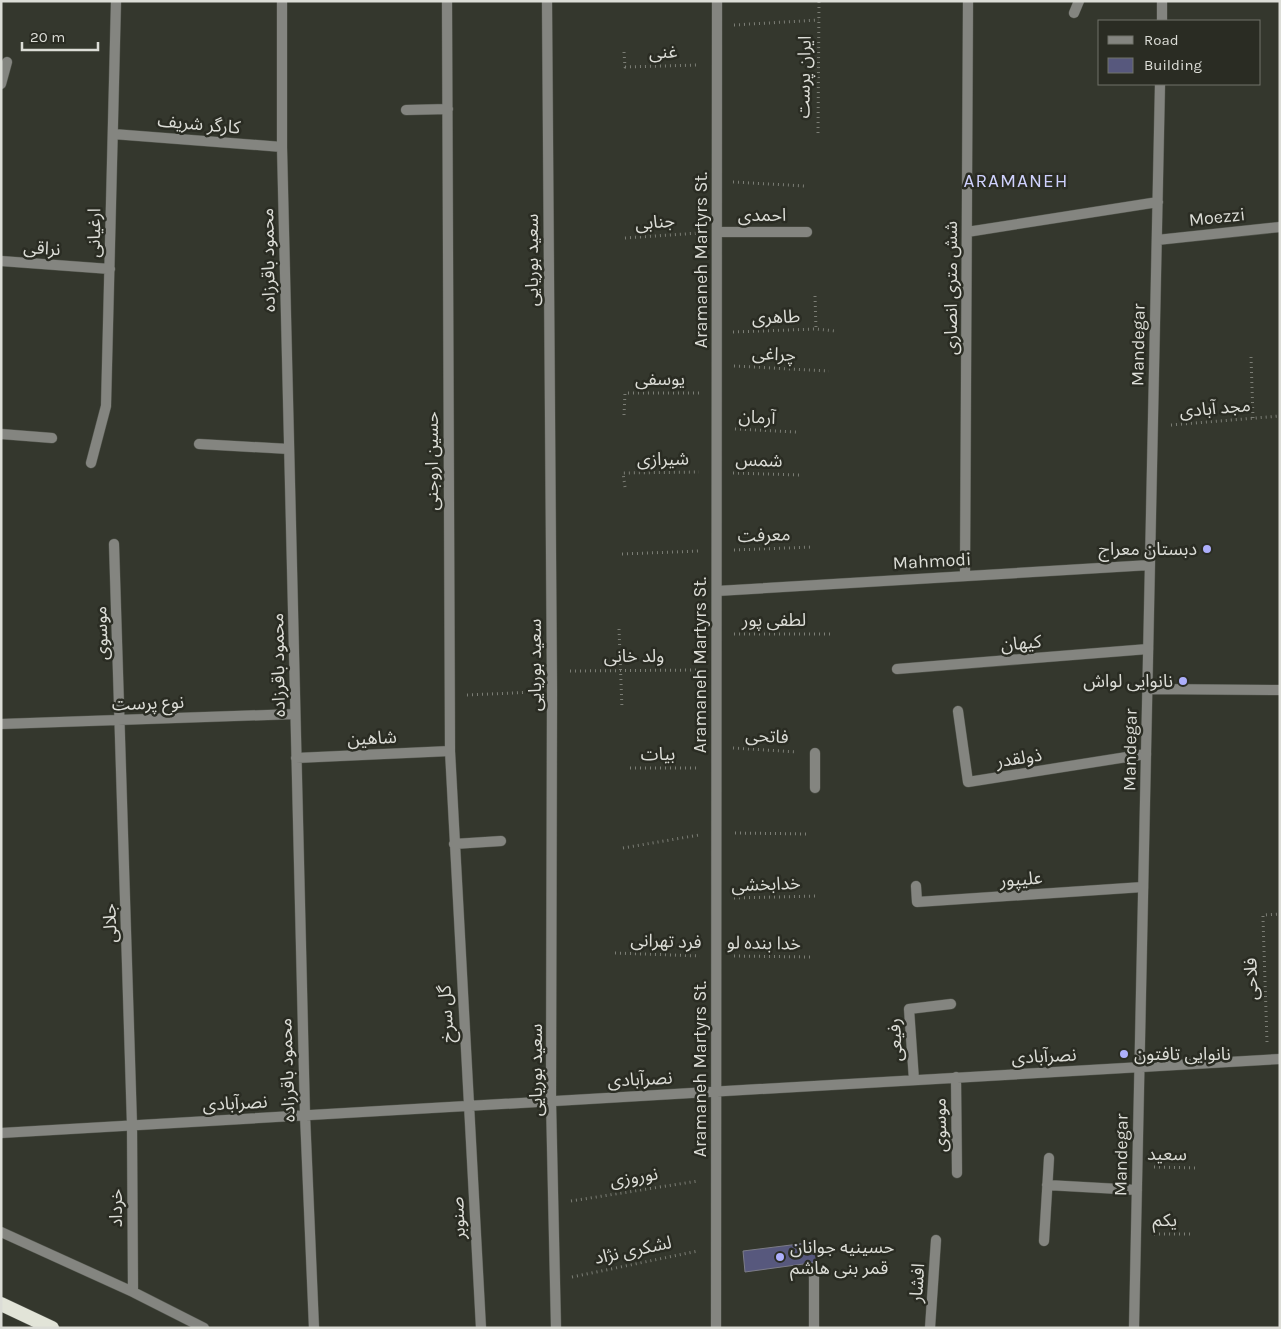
<svg xmlns="http://www.w3.org/2000/svg" width="1281" height="1329" font-family="Karla,'Noto Sans Arabic',sans-serif">
	<style>
		.building { fill: #57587d; stroke: #7c7c88 }
		.lines { fill: none; stroke-linecap: round; stroke-linejoin: round }
		.service-casing { stroke: #52554c; stroke-width: 11 }
		.minor-casing { stroke: #52554c; stroke-width: 11 }
		.trunk-casing { stroke: #52554c; stroke-width: 15 }
		.path { stroke: #7b7d75; stroke-width: 3; stroke-dasharray: 1 4; stroke-linecap: butt }
		.service { stroke: #848580; stroke-width: 10 }
		.minor { stroke: #848580; stroke-width: 10 }
		.trunk { stroke: #e2e4d8; stroke-width: 14 }
		.poi-dot { fill: #adaffb; stroke: #2a2c23; stroke-width: 2 }
		.labels { text-anchor: middle; stroke-width: 5; stroke-linejoin: round; paint-order: stroke }
		.street-label { font-size: 18px; fill: #dcddd7; stroke: #2a2c23 }
		.poi-label { font-size: 18px; fill: #dcddd7; stroke: #2a2c23; text-anchor: end }
		.neighbourhood-label { font-size: 19px; letter-spacing: 1px; fill: #cfd1fd; stroke: #2a2c23 }
	</style>
	<rect width="100%" height="100%" fill="#34372d"/>
	<path class="building" d="M815,1242L818,1262L745,1272L743,1251Z"/>
	<g class="lines">
		<defs>
			<path id="service" d="M897,669L1148,649
				M958,711L968,782L1146,754
				M815,788V753
				M916,886L917,902L1143,887"/>
			<path id="minor" d="M282,1V147L305,1115L314,1328
				M447,1L450,751L481,1328
				M547,1L552,691L551,1101L556,1328
				M1074,13L1079,1
				M1162,21V1
				M1,84L7,62
				M406,110L448,109
				M113,134L282,147
				M717,232H807
				M967,232L1158,202
				M1157,240L1280,227
				M1,261L110,269
				M1,434L52,438
				M199,444L289,449
				M91,463L106,406L116,1
				M114,544L132,1125L133,1292
				M965,575L968,1
				M717,591L1150,565
				M1148,689L1280,690
				M1,724L295,714
				M296,758L450,751
				M454,844L501,841
				M956,1077L957,1173
				M914,1080L909,1009L951,1004
				M1,1133L1280,1059
				M1047,1185L1137,1190
				M1,1232L133,1292L204,1328
				M1044,1241L1049,1158
				M716,1328L717,1
				M814,1328V1273
				M930,1328L936,1240
				M1134,1328L1160,84"/>
			<path id="trunk" d="M1,1304L52,1328"/>
		</defs>
		<use href="#service" class="service-casing"/>
		<use href="#minor" class="minor-casing"/>
		<use href="#trunk" class="trunk-casing"/>
		<path class="path" d="M734,25L819,20
			M624,52L625,67L699,65
			M818,133L819,1
			M733,182L805,186
			M625,238L699,233
			M815,296L816,329
			M733,332L816,329L835,331
			M1251,357L1253,418
			M734,366L829,371
			M624,415L625,393H699
			M1171,425L1280,416
			M735,429L796,432
			M733,473L800,475
			M625,487L623,473L699,472
			M734,550L813,547
			M622,554L700,551
			M619,629L622,709
			M734,634H831
			M570,671L698,670
			M467,695L536,692
			M733,748L797,752
			M630,768H699
			M735,833L809,834
			M623,848L699,835
			M734,898L816,896
			M615,953L700,956
			M734,956L811,957
			M1267,1042L1263,919V915L1280,914
			M1154,1167L1196,1168
			M571,1201L698,1181
			M1154,1234H1194
			M572,1277L698,1251"/>
		<use href="#service" class="service"/>
		<use href="#minor" class="minor"/>
		<use href="#trunk" class="trunk"/>
	</g>
	<g class="poi-dot">
		<circle cx="1207" cy="549" r="5"/>
		<circle cx="1183" cy="681" r="5"/>
		<circle cx="1124" cy="1054" r="5"/>
		<circle cx="780" cy="1257" r="5"/>
	</g>
	<g class="labels">
		<g class="street-label">
			<text transform="translate(663 52) rotate(-2)" y="6">غنی</text>
			<text transform="translate(804 77) rotate(-89)" y="6">ایران پرست</text>
			<text transform="translate(199 124) rotate(5)" y="6">کارگر شریف</text>
			<text x="762" y="221">احمدی</text>
			<text transform="translate(1217 217) rotate(-6)" y="6">Moezzi</text>
			<text transform="translate(655 222) rotate(-4)" y="6">جنابی</text>
			<text transform="translate(94 233) rotate(-89)" y="6">ارغیانی</text>
			<text transform="translate(42 248) rotate(4)" y="6">نراقی</text>
			<text transform="translate(268 260) rotate(-91)" y="6">محمود باقرزاده</text>
			<text transform="translate(532 260) rotate(-90)" y="6">سعید بوریایی</text>
			<text transform="translate(701 260) rotate(-90)" y="6">Aramaneh Martyrs St.</text>
			<text transform="translate(951 288) rotate(-90)" y="6">شش متری انصاری</text>
			<text transform="translate(776 317) rotate(-2)" y="6">طاهری</text>
			<text transform="translate(1138 345) rotate(-89)" y="6">Mandegar</text>
			<text transform="translate(774 354) rotate(3)" y="6">چراغی</text>
			<text x="660" y="385">یوسفی</text>
			<text transform="translate(1215 408) rotate(-5)" y="6">مجد آبادی</text>
			<text transform="translate(757 417) rotate(3)" y="6">آرمان</text>
			<text transform="translate(663 459) rotate(-1)" y="6">شیرازی</text>
			<text transform="translate(759 460) rotate(2)" y="6">شمس</text>
			<text transform="translate(432 461) rotate(-90)" y="6">حسین اروجنی</text>
			<text transform="translate(764 535) rotate(-2)" y="6">معرفت</text>
			<text transform="translate(932 561) rotate(-3)" y="6">Mahmodi</text>
			<text x="774" y="626">لطفی پور</text>
			<text transform="translate(101 633) rotate(-92)" y="6">موسوی</text>
			<text transform="translate(1021 643) rotate(-5)" y="6">کیهان</text>
			<text x="634" y="662">ولد خانی</text>
			<text transform="translate(278 665) rotate(-91)" y="6">محمود باقرزاده</text>
			<text transform="translate(535 665) rotate(-90)" y="6">سعید بوریایی</text>
			<text transform="translate(700 665) rotate(-90)" y="6">Aramaneh Martyrs St.</text>
			<text transform="translate(148 703) rotate(-2)" y="6">نوع پرست</text>
			<text transform="translate(767 736) rotate(3)" y="6">فاتحی</text>
			<text transform="translate(372 738) rotate(-3)" y="6">شاهین</text>
			<text transform="translate(1130 750) rotate(-89)" y="6">Mandegar</text>
			<text transform="translate(658 754) rotate(-1)" y="6">بیات</text>
			<text transform="translate(1019 758) rotate(-9)" y="6">ذولقدر</text>
			<text transform="translate(1021 879) rotate(-4)" y="6">علیپور</text>
			<text transform="translate(766 884) rotate(-2)" y="6">خدابخشی</text>
			<text transform="translate(110 923) rotate(-92)" y="6">جلالی</text>
			<text transform="translate(666 941) rotate(2)" y="6">فرد تهرانی</text>
			<text transform="translate(764 943) rotate(1)" y="6">خدا بنده لو</text>
			<text transform="translate(1251 979) rotate(-92)" y="6">فلاحی</text>
			<text transform="translate(446 1014) rotate(-93)" y="6">گل سرخ</text>
			<text transform="translate(895 1040) rotate(-93)" y="6">رفیعی</text>
			<text transform="translate(1044 1056) rotate(-3)" y="6">نصرآبادی</text>
			<text transform="translate(700 1069) rotate(-90)" y="6">Aramaneh Martyrs St.</text>
			<text transform="translate(287 1070) rotate(-92)" y="6">محمود باقرزاده</text>
			<text transform="translate(536 1070) rotate(-90)" y="6">سعید بوریایی</text>
			<text transform="translate(640 1079) rotate(-3)" y="6">نصرآبادی</text>
			<text transform="translate(235 1103) rotate(-3)" y="6">نصرآبادی</text>
			<text transform="translate(940 1125) rotate(-91)" y="6">موسوی</text>
			<text transform="translate(1167 1154) rotate(1)" y="6">سعید</text>
			<text transform="translate(1121 1155) rotate(-89)" y="6">Mandegar</text>
			<text transform="translate(634 1177) rotate(-9)" y="6">نوروزی</text>
			<text transform="translate(116 1208) rotate(-90)" y="6">خرداد</text>
			<text transform="translate(458 1218) rotate(-93)" y="6">صنوبر</text>
			<text transform="translate(1165 1220) rotate(1)" y="6">یکم</text>
			<text transform="translate(633 1250) rotate(-12)" y="6">لشکری نژاد</text>
			<text transform="translate(917 1283) rotate(-86)" y="6">افشار</text>
		</g>
		<g class="poi-label">
			<text x="1197" y="555">دبستان معراج</text>
			<text x="1173" y="687">نانوایی لواش</text>
			<text x="1134" y="1060" text-anchor="start">نانوایی تافتون</text>
			<text x="790" y="1253" text-anchor="start">حسینیه جوانان<tspan x="790" dy="21">قمر بنی هاشم</tspan></text>
		</g>
		<g class="neighbourhood-label">
			<text x="1016" y="187">ARAMANEH</text>
		</g>
	</g>
	<rect width="1281" height="1329" fill="none" stroke="#dcddd7" stroke-width="5"/>
	<rect x="1098" y="20" width="162" height="65" fill="#2a2c23" stroke="#71736b"/>
	<rect x="1108" y="36" width="25" height="8" fill="#848580" stroke="#71736b"/>
	<text x="1144" y="45" font-size="15" fill="#dcddd7">Road</text>
	<rect x="1108" y="58" width="25" height="15" fill="#57587d" stroke="#71736b"/>
	<text x="1144" y="70" font-size="15" fill="#dcddd7">Building</text>
	<path d="M22 42v8h76v-8" fill="none" stroke="#dcddd7" stroke-width="2.5"/>
	<text x="30" y="42" font-size="15" fill="#dcddd7" stroke="#2a2c23" stroke-width="4" paint-order="stroke">20 m</text>
</svg>
